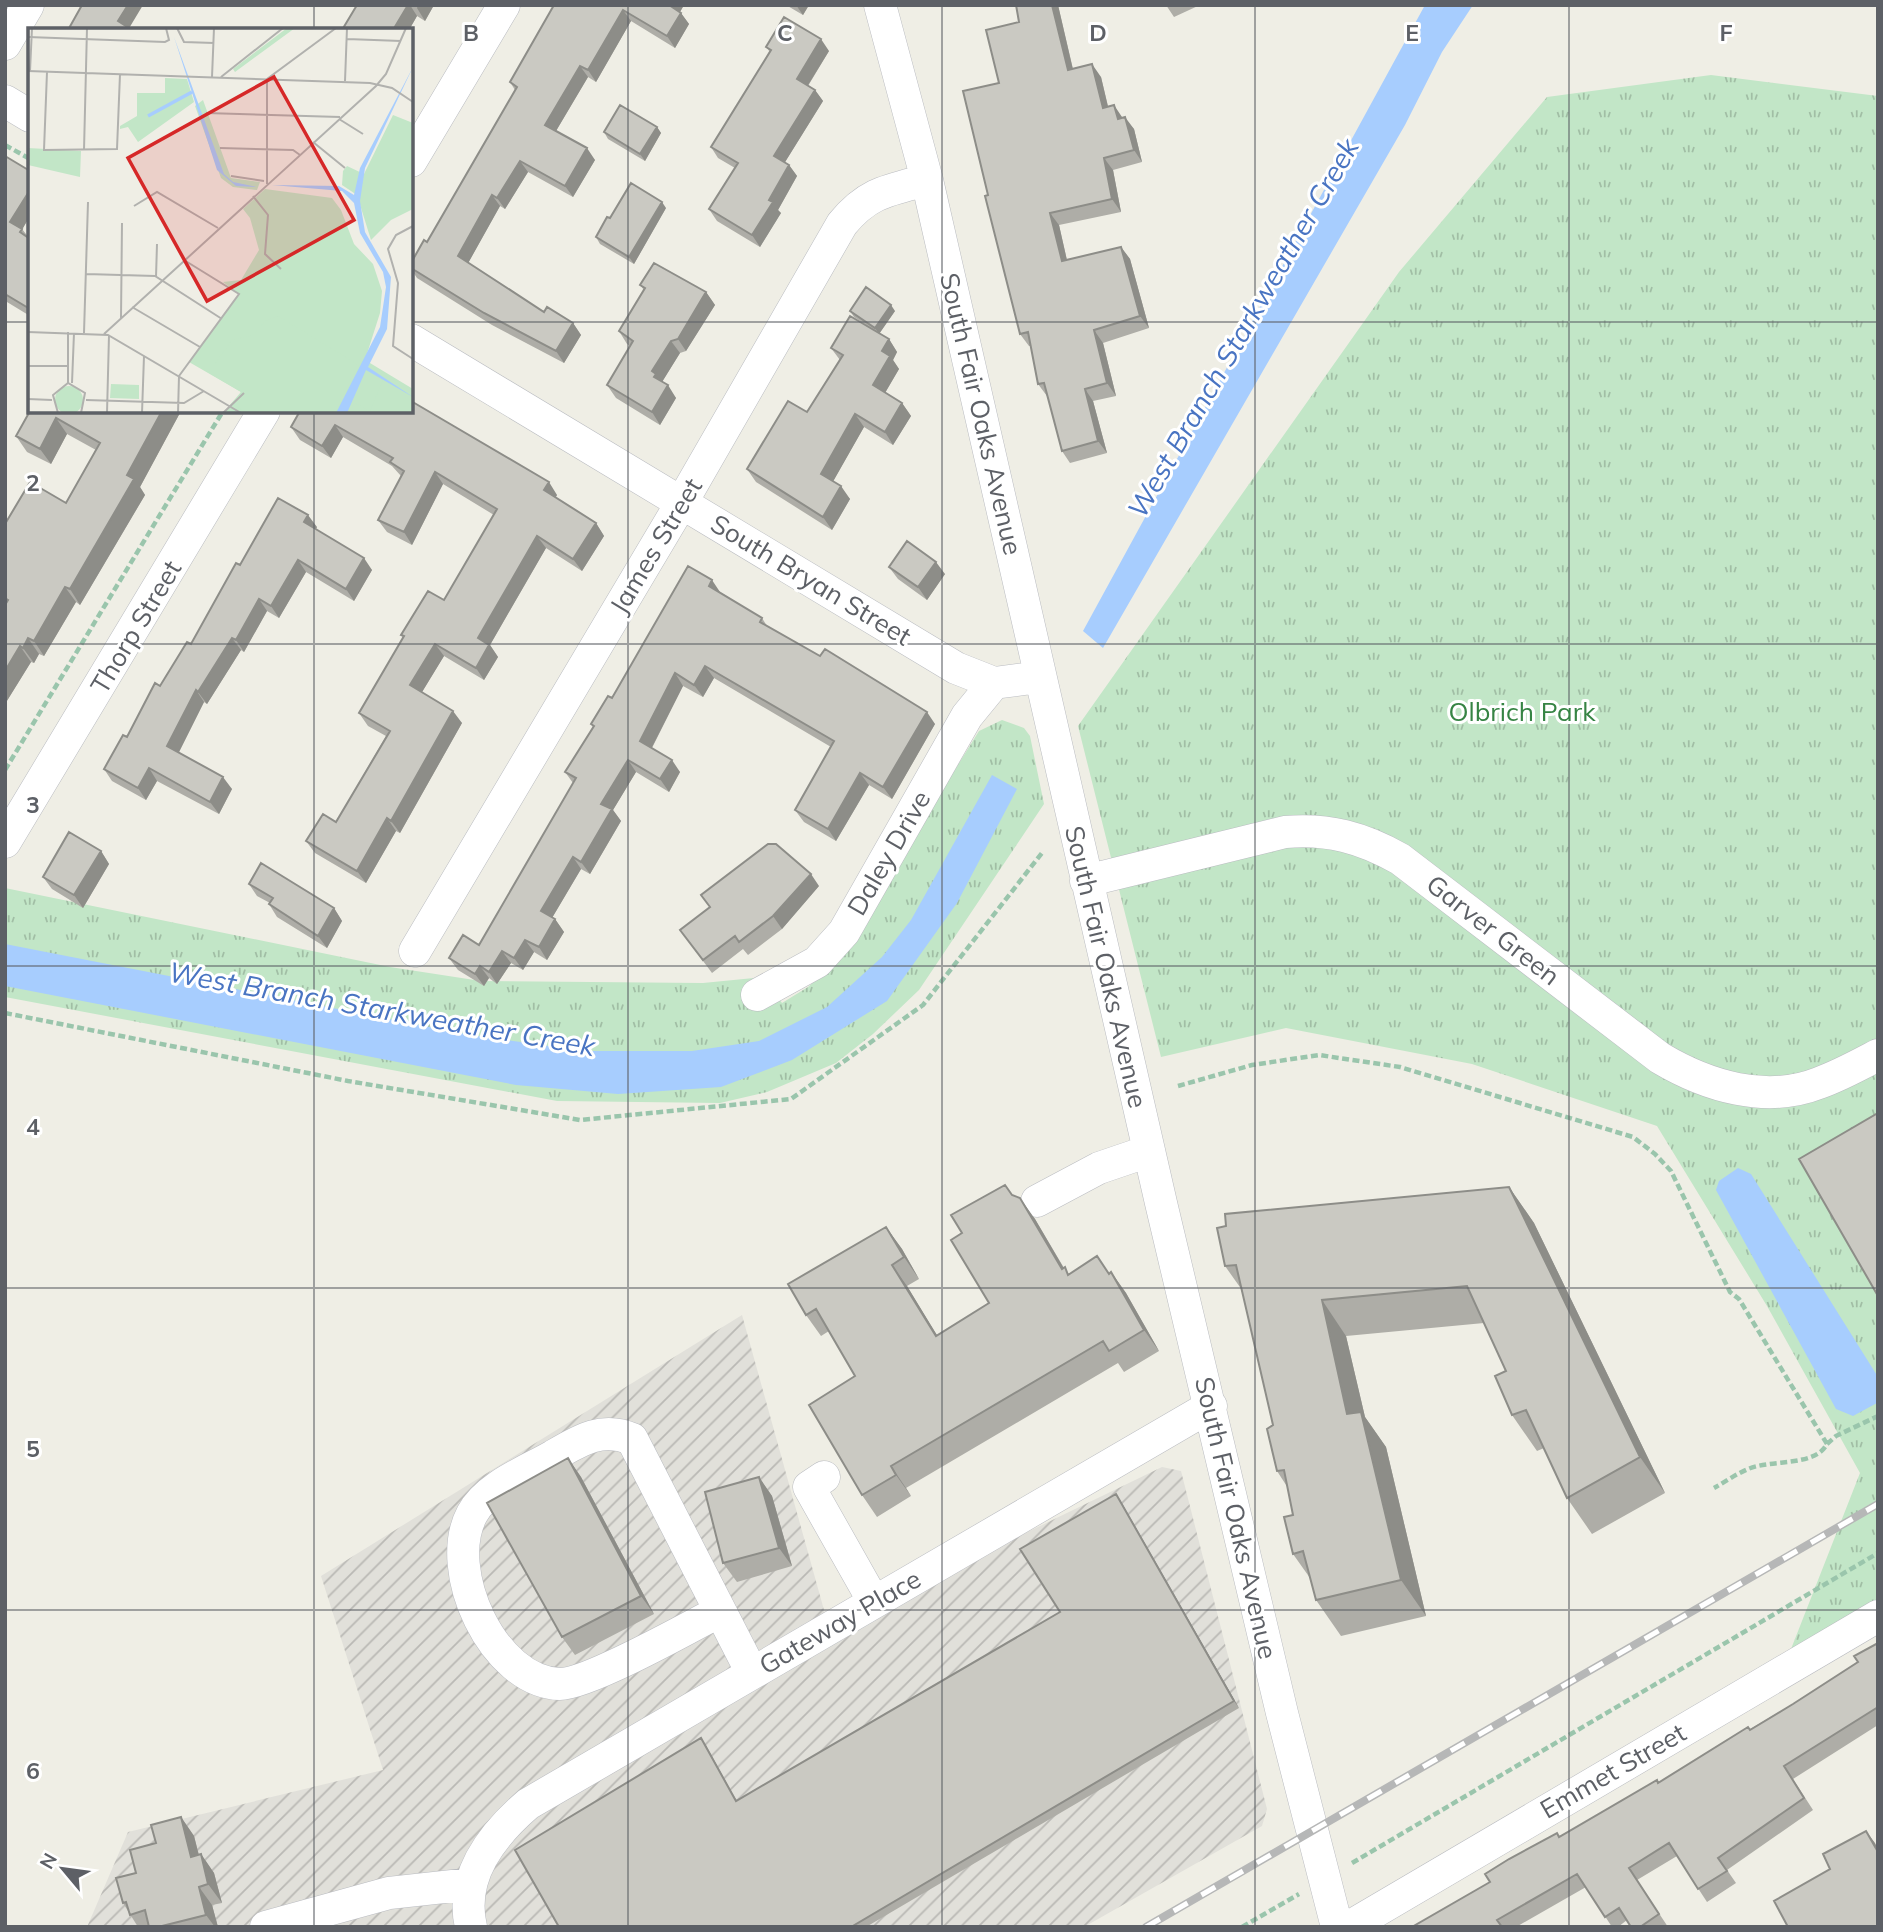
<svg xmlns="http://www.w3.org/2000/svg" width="1883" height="1932" font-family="Mulish,sans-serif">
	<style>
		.industrial { fill: url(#industrial-furrows) }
		.park { fill: url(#park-tufts) }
		.water { fill: #a7cdfe }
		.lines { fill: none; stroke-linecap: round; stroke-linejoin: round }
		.minor-casing { stroke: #babcc1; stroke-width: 33 }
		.path { stroke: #9ac5ac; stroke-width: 4.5; stroke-dasharray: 7 3.5; stroke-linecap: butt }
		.minor { stroke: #fff; stroke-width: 32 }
		.rail-casing { stroke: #b6b7b7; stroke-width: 8 }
		.rail { stroke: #fff; stroke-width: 5; stroke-dasharray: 16; stroke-linecap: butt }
		.wall { fill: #aeada7 }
		.shaded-wall { fill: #8d8d88 }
		.building { fill: #cac9c2; stroke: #8d8d88; stroke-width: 2 }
		.grid { fill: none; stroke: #5d6066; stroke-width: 2; stroke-opacity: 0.55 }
		.labels { text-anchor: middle; stroke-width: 6; stroke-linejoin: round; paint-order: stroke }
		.street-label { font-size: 26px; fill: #5d6066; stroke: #fff }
		.park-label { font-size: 26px; fill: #368444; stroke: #fff }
		.water-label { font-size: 28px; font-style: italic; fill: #4974c2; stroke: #fff }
		.inset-river { fill: none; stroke: #a7cdfe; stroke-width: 3.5 }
		.inset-road { fill: none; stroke: #b1b1ae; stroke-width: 2 }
		.view { fill: #d62828; fill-opacity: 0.15; stroke: #d62828; stroke-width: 3.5 }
		.inset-edge { fill: none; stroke: #5d6066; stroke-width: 3.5 }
		.grid-label { font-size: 23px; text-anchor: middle; font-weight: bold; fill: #5d6066; stroke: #fff; stroke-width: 6; stroke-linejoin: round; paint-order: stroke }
	</style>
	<defs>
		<pattern id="industrial-furrows" width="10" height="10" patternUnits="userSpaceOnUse" patternTransform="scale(1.75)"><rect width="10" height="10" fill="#e1e0da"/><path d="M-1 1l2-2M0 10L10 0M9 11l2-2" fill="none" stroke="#bab9b5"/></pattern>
		<pattern id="park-tufts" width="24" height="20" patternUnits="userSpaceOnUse" patternTransform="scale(1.75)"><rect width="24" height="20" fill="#c2e6c7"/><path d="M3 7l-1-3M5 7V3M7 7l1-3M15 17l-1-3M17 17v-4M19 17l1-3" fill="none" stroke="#a1bea5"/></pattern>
	</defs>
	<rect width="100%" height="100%" fill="#efeee5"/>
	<path class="industrial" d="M742,1315L829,1628L1162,1467L1181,1471L1267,1809L1262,1826L1084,1927H87L128,1832L383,1770L321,1576Z"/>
	<path class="park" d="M1711,75L1878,96V1616L1782,1672L1860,1473L1767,1306L1657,1126L1472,1064L1286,1028L1161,1057L1078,726L1399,272L1547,97Z
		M1002,720L1024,728L1030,736L1044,804L919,990L873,1034L836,1063L767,1092L720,1103L557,1101L5,997V888L390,967L481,981L703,983L764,977L782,1003L808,987L836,961L979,731Z"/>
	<path class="water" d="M1425,5H1473L1442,52L1405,125L1103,648L1083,631Z
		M992,775L1017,789L957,903L887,1001L792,1060L721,1087L618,1094L516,1085L5,986V944L471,1035L585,1051H692L759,1041L827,1007L882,957L911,920Z
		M1738,1168L1751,1174L1878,1377L1877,1403L1853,1416L1836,1409L1716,1190L1719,1181Z"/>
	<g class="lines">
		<defs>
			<path id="minor" d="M880,5L927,180L1161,1203L1282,1713L1337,1927
				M5,44L28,5
				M5,101L30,116
				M411,161L504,5
				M411,340L956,668L994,683L1039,677
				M5,842L264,411
				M1086,881L1285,832C1328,828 1363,838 1400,859L1660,1058C1707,1086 1766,1104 1819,1083C1839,1076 1859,1065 1878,1055
				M415,951L682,502L842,224C868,192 889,190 927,180
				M757,995L817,962L844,932L967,716L994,683
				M1037,1201L1099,1168L1149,1151
				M824,1477L809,1487L874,1602
				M720,1611C690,1627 588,1684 560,1684C493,1682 442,1570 472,1514C487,1486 527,1471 553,1456C580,1440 602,1426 632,1439L752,1673
				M266,1927L389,1893L471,1884
				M471,1927C459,1876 492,1835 528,1804L1211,1406
				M1349,1927L1878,1616"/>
		</defs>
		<use href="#minor" class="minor-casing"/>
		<path class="path" d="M5,145L30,159
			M5,770L223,411
			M5,1013L348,1081L580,1120L791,1099L923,1005L1042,853
			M1178,1086L1252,1065L1319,1055L1400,1067L1633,1137L1655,1154L1671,1171L1730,1292L1739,1299L1827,1444C1815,1467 1772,1459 1748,1469C1736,1474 1725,1482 1714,1488
			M1827,1444L1836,1436L1878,1416
			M1352,1863L1878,1553
			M1242,1927L1299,1894"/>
		<use href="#minor" class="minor"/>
		<defs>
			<path id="rail" d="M1146,1927L1878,1504"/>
		</defs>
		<use href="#rail" class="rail-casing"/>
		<use href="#rail" class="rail"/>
	</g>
	<path class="wall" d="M357,5H434L425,21L417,16L409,30H342Z
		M554,5H684L680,12L689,24L675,48L631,21L596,82L588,77L556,131L595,160L573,197L528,172L505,209L500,206L468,263L544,312L573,323L581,335L564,363L492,325L417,278L411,269V263L427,242L515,90L510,82Z
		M786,5H809L803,15Z
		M1016,5H1058L1073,69L1101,77L1108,106L1123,118L1134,129L1142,162L1113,170L1121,212L1059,225L1067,260L1121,247L1130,259L1149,328L1103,343L1116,396L1093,401L1107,453L1070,463L1062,451L1048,396H1047L1038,384L1031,346H1029L1020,334L988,195L999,83L1019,22Z
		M1166,5H1200L1174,17Z
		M766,47L829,51L808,86L815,90L823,101L785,162L789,165L797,176L778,210L781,213L760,247L717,221L709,209L735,168L718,158L711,147L770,52Z
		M657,127L661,133L645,161L608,139L604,132Z
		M5,156L30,171V216L22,229L30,239V316L7,302L5,304Z
		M666,208L634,264L600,244L596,237L610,218Z
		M640,285L706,292L715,305L686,351L680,353L662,382L676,398L660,425L616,398L607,385L630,346L627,344L619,331L644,290Z
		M850,311H895L879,334L889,339L897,352L893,360L899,369L885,393L902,403L911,416L893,445L864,427L833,481L850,499L832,530L756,482L747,469L807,412L840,360L831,348L872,329L854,317Z
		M30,411H181L140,487L145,495L80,605L76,602L44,656L39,654L34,663L31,662L5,704V524L66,503L96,450L67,434L51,464L27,452L16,436Z
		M300,411L557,495L555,498L596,523L604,536L582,571L546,548L490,645L498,657L484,680L444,656L422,692L462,723L400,833L396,831L366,883L315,853L306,841L336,822L386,736L368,726L359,713L403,638L401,635L444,600L494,515L443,484L412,545L387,532L378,520L401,476L392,466L343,437L331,458L300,440L291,427Z
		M317,527L316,529L372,570L354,601L306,572L279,618L267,611L244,652L241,650L207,704L204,702L179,752L232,789L219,814L157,781L146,800L112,781L104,769L127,737L160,686L191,644L240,565Z
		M889,567L945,574L927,600L898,579Z
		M720,592L762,618L767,626L935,724L892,799L869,785L836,841L804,822L795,810L831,747L714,678L703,697L683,686L652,748L680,772L669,792L636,772L613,810L621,821L590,874L581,869L552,918L555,919L564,932L547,960L534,952L523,970L511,963L497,984L489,978L484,986L458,970L449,958L479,945L573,783L565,772L593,727L591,724L612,698Z
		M101,851L109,864L83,908L52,889L43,877Z
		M249,884L334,908L342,921L327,948L277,917L269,904L270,903L257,896Z
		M819,886L782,929L748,955L743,949L712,973L680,930Z
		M1509,1187L1534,1223L1665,1493L1592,1534L1567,1498L1544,1448L1537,1451L1512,1415L1506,1371L1484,1323L1346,1336L1365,1417L1386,1447L1426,1616L1341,1636L1316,1600L1310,1578L1293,1554V1515L1288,1488L1277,1471L1273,1425L1242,1290L1225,1266Z
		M1012,1195L1035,1219L1064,1268L1069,1274L1109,1273L1111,1272L1126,1293L1159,1351L1124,1372L1118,1363L906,1488L911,1496L877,1517L862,1495L855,1376L829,1331L821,1336L806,1315L886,1227L902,1249L919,1279L907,1286L937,1336L989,1303L962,1233Z
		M568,1458L581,1477L654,1614L575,1655L562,1637Z
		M759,1477L772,1496L792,1566L737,1582L723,1563Z
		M1120,1500L1239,1708L866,1927H559L705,1744L736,1801L1060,1612Z
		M1878,1643V1725L1793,1779L1813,1810L1727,1870L1736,1883L1707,1902L1677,1856L1637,1880L1668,1927H1631L1627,1920L1618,1927H1612L1586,1887L1516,1927H1412L1490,1882L1560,1836L1658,1783L1793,1704L1858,1662Z
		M181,1817L194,1836L199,1855L201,1854L214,1873L222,1903L212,1905L218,1927H138L123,1903L136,1873L156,1843Z"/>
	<path class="shaded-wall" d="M128,5H143L128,30L118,21Z
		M408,5H410L417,16L409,30H393Z
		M418,5H434L425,21L417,8Z
		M669,5H684L677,17Z
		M796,5H809L803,15Z
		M1052,5H1058L1076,83L1068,70Z
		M623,10L631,21L596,82L588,70Z
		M681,13L689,24L675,48L667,36Z
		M821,39L829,51L805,90L797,79Z
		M1092,64L1101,77L1111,120L1103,108Z
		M580,66L588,77L553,136L545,125Z
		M815,90L823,101L782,167L774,156Z
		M1114,105L1122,117L1126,131L1118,119Z
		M1125,117L1134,129L1142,162L1134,150Z
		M657,127L661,133L645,161L640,154Z
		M587,148L595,160L573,197L565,186Z
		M1104,158L1113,170L1121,212L1112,199Z
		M520,161L528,172L505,209L497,198Z
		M789,165L797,176L778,210L781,213L760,247L752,235L769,200Z
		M30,190V216L19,235L10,222Z
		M492,195L500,206L466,267L458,256Z
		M662,202L666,208L634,264L629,257Z
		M1050,213L1059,225L1070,274L1062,261Z
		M1121,247L1130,259L1149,328L1140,316Z
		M706,292L715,305L686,351L678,339Z
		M891,305L895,311L879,334L875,328Z
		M573,323L581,335L564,363L556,351Z
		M1094,330L1103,343L1116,396L1107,383Z
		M889,339L897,352L893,360L899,369L882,398L873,385L882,351Z
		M671,341L680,353L662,382L654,377L652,371Z
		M668,385L676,398L660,425L652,412Z
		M1085,389L1093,401L1107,453L1098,441Z
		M902,403L911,416L893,445L885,432Z
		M162,411H181L140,487L145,495L80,605L70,589L127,475Z
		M855,414L864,427L830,487L821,474Z
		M56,418L67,434L51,464L40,449Z
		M335,425L343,437L331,458L322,446Z
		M435,472L443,484L412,545L404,532Z
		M549,482L557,495L552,503L544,490Z
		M841,486L850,499L832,530L823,517Z
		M308,515L317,527L313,534L304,522Z
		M596,523L604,536L582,571L573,559Z
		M537,536L546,548L490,645L498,657L484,680L476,668L478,638Z
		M364,558L372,570L354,601L346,589Z
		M298,560L306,572L279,618L271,606Z
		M936,562L945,574L927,600L918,587Z
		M712,580L720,592L717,598L709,586Z
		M65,587L76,602L44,656L34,641Z
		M259,599L267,611L244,652L236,640Z
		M28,638L39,654L34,663L23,648Z
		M232,638L241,650L207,704L198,692Z
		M435,644L444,656L419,697L410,685Z
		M20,646L31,662L5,704V671Z
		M705,666L714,678L703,697L694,685Z
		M675,673L683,686L649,753L640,741Z
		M196,690L204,702L176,758L167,746Z
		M453,711L462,723L400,833L391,821Z
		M927,712L935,724L892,799L883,787Z
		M628,760L636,772L613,810L621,821L590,874L581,862L601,804Z
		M672,760L680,772L669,792L660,779Z
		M149,768L157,781L146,800L138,788Z
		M860,773L869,785L836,841L828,829Z
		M223,777L232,789L219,814L210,802Z
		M387,818L396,831L366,883L357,871Z
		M101,851L109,864L83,908L74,895Z
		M573,857L581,869L549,923L541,911Z
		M811,874L819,886L782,929L773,916Z
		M334,908L342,921L327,948L318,936Z
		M555,919L564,932L547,960L539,947Z
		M525,940L534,952L523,970L514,958Z
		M502,951L511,963L497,984L489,972Z
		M480,966L489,978L484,986L475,974Z
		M1509,1187L1534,1223L1665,1493L1640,1457Z
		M1020,1198L1035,1219L1077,1291L1062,1269Z
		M886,1227L902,1249L919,1279L904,1257Z
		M892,1265L907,1286L951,1358L936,1336Z
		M1111,1272L1126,1293L1159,1351L1144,1330Z
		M1322,1300L1346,1336L1365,1417L1386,1447L1426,1616L1401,1580L1347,1414Z
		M568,1458L581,1477L654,1614L641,1596Z
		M891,1466L906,1488L911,1496L896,1475Z
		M759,1477L772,1496L792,1566L779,1548Z
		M1116,1494L1120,1500L1239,1708L1234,1701Z
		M701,1738L705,1744L740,1807L736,1801Z
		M181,1817L194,1836L204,1876L191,1857Z
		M1866,1831L1875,1843L1878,1849V1852Z
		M201,1854L214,1873L222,1903L208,1884Z
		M199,1887L212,1905L218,1927H215L206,1915Z"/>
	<path class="building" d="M82,5H128L118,21L132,30H68Z
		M357,5H408L393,30H342Z
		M554,5H669L681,13L667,36L623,10L588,70L580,66L545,125L587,148L565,186L520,161L497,198L492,195L458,256L544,312L547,307L573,323L556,351L484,313L411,268V263L424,240L427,242L517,87L510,82Z
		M1016,5H1052L1068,70L1092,64L1103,108L1114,105L1118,119L1125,117L1134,150L1104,158L1112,199L1050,213L1062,261L1121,247L1140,316L1094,330L1107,383L1085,389L1098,441L1062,451L1044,383L1038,384L1028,332L1020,334L985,196L988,195L963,91L999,83L986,30L1019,22Z
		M784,17L821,39L797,79L815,90L774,156L789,165L769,200L773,202L752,235L709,209L738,163L711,147L771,50L766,47Z
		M620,105L657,127L640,154L604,132Z
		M5,156L30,171V190L10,222L22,229L20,232L30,239V309L5,294Z
		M631,183L662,202L629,257L596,237L607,217L610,218Z
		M654,263L706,292L678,339L671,341L652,371L656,374L654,377L668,385L652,412L607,385L633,341L619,331L645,288L640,285Z
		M866,287L891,305L875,328L850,311Z
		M850,316L889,339L882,351L890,356L873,385L902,403L885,432L855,414L821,474L841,486L823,517L747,469L788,401L807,412L843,355L831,348Z
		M411,401L549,482L544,490L596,523L573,559L537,536L478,638L489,645L476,668L435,644L410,685L453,711L391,821L387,818L357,871L306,841L323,814L336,822L390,731L359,713L404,636L401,635L428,591L444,600L497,509L435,472L404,532L378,520L404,471L390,462L393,458L335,425L322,446L291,427L300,411H411Z
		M30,411H162L127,475L134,479L70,589L65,587L34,641L28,638L23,648L20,646L5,671V605L8,600L5,598V524L30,482L66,503L100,443L56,418L40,449L16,436Z
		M278,498L308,515L304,522L364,558L346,589L298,560L271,606L259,599L236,640L232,638L198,692L196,690L167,746L223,777L210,802L149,768L138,788L104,769L123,735L127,737L155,683L160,686L187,642L191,644L236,563L240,565Z
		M907,541L936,562L918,587L889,567Z
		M688,566L712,580L709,586L762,618L760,622L820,656L825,649L927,712L883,787L860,773L828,829L795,810L834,741L705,666L694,685L675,673L640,741L672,760L660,779L628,760L601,804L612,809L581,862L573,857L541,911L555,919L539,947L525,940L514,958L502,951L489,972L480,966L475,974L449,958L463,935L479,945L576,778L565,772L594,726L591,724L608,696L612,698Z
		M69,832L101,851L74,895L43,877Z
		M768,844H776L811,874L773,916L739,942L735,936L703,960L680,930L710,907L701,895Z
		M261,863L334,908L318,936L269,904L273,898L249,884Z
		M1878,1113V1296L1799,1159Z
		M1005,1185L1012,1195L1020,1198L1062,1269L1065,1267L1068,1275L1097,1256L1109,1274L1111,1272L1144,1330L1109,1351L1103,1341L891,1466L896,1475L862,1495L809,1405L855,1376L816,1309L806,1315L788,1284L886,1227L904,1257L892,1265L936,1336L989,1303L951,1240L962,1233L951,1215Z
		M1509,1187L1640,1457L1567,1498L1526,1410L1512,1415L1495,1376L1506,1371L1467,1286L1322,1300L1347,1414L1361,1412L1401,1580L1316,1600L1303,1551L1293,1554L1284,1517L1293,1515L1284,1470L1277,1471L1267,1429L1273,1425L1236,1265L1225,1266L1217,1228L1226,1226L1225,1214Z
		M568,1458L641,1596L562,1637L487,1503Z
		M759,1477L779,1548L723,1563L705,1492Z
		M1116,1494L1234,1701L851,1927H559L515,1850L701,1738L736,1801L1060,1612L1020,1549Z
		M1878,1643V1707L1784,1766L1804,1798L1718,1858L1727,1871L1698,1889L1669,1843L1629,1868L1659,1914L1640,1927H1631L1619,1908L1605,1917L1577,1874L1497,1920L1502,1927H1412L1490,1882L1485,1874L1509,1859L1557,1833L1559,1837L1657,1780L1658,1783L1748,1727L1750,1730L1793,1704L1858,1662L1854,1656Z
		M181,1817L191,1857L201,1854L208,1884L199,1887L206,1915L158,1927H149L145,1910L130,1915L126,1902L123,1903L116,1878L136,1873L130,1850L156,1843L151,1825Z
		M1866,1831L1878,1852V1927H1788L1774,1901L1830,1869L1823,1854Z"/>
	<path class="grid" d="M314,5V30M628,5V1927M942,5V1927M1255,5V1927M1569,5V1927M5,322H30M411,322H1878M314,411V1927M5,644H1878M5,966H1878M5,1288H1878M5,1610H1878"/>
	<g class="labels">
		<g class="street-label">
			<text transform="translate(981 414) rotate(77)" y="9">South Fair Oaks Avenue</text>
			<text transform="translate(656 546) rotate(-59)" y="9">James Street</text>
			<text transform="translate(811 580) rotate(31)" y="9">South Bryan Street</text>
			<text transform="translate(136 627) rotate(-59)" y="9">Thorp Street</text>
			<text transform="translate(889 853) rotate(-60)" y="9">Daley Drive</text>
			<text transform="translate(1493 930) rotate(38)" y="9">Garver Green</text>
			<text transform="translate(1106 967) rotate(77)" y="9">South Fair Oaks Avenue</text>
			<text transform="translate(1236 1518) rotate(77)" y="9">South Fair Oaks Avenue</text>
			<text transform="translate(840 1622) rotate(-30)" y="9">Gateway Place</text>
			<text transform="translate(1613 1771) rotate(-30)" y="9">Emmet Street</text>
		</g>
		<g class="park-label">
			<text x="1522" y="721">Olbrich Park</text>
		</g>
		<g class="water-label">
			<text transform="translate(1243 328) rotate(-60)" y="10">West Branch Starkweather Creek</text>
			<text transform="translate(382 1009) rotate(10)" y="10">West Branch Starkweather Creek</text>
		</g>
	</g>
	<g transform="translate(28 28)">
		<rect width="385" height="385" fill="#efeee5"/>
		<path d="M137,50L159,51L166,74L110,114L100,99L92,101V98L109,88V65H137ZM175,72L203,150L232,154L229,162L205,159L193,150L167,78ZM365,87L385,95V181L363,192L343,212L329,167L314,157L315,143L319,138L336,146ZM0,120L53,123L52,149L0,137ZM237,161L304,170L313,182L326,216L345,236L354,263L352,285L337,332L385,361V385H195L213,364L161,334L211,266L195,254L213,252L231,222L222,190L215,181ZM83,356L111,357V371L82,370ZM27 372a14 14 0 1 1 28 0a14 14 0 1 1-28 0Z" fill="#c2e6c7"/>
		<path d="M259,0H267L207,44L205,41ZM250,288L355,352L342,383L315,369L308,385H218L205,376L213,364L176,342L177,337H186L204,312L225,307L237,293Z" fill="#c2e6c7"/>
		<path d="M146,9L196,146L205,154L229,159L208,158L189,142ZM385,39L337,140L332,173L337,204L363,249L359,301L340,339L385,369L338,342L319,385H308L352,299L358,259L355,244L332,205L326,175L314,163L244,157L311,158L326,167L332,140Z" fill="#a7cdfe"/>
		<path class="inset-river" d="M120,88L164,64"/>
		<path class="inset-road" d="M149,0L156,14L186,15M0,9L137,14L141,12L138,0M319,11L373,13M0,43L342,55L364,60L385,74M2,43L4,0M19,44L16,122L89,121L92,46M184,49L186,0M193,49L255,0M317,53L319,0M178,85L312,89M311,91L335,106M285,114L317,140M192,120L265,122L272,127M56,122L59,0M203,148L236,153M239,156V51L308,0M225,168L240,187L237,226L253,241M106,178L129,164L190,200M385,198L368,207L360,221L370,255L365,318L385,331M58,246L127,248L194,291M128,249L129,216M104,279L172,319M93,290L94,195M0,304L80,307L213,385M56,305L60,174M76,306L348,58L358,46L378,0M0,338H40M151,348L211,266L156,232M40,355V304M44,355L46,305M0,371L24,372M58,372L156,375L176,363M30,385L25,367L40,355L57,365L53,385M79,385L81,307M114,385L116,328M150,385L151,348M195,385L216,365"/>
		<path class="view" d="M246,49L326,192L179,273L100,130Z"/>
		<rect width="385" height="385" class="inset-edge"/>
	</g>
	<g class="grid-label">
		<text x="471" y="41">B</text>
		<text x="785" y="41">C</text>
		<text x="1098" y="41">D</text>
		<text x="1412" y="41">E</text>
		<text x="1726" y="41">F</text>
		<text x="33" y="491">2</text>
		<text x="33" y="813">3</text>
		<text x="33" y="1135">4</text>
		<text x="33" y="1457">5</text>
		<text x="33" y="1779">6</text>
	</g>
	<rect width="1883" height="1932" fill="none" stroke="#5d6066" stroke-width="14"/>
	<g transform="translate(63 1869) rotate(299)" stroke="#ffffff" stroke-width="5" paint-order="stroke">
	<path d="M0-5L12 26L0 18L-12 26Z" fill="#5d6066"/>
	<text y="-10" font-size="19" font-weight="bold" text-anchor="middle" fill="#5d6066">N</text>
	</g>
</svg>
